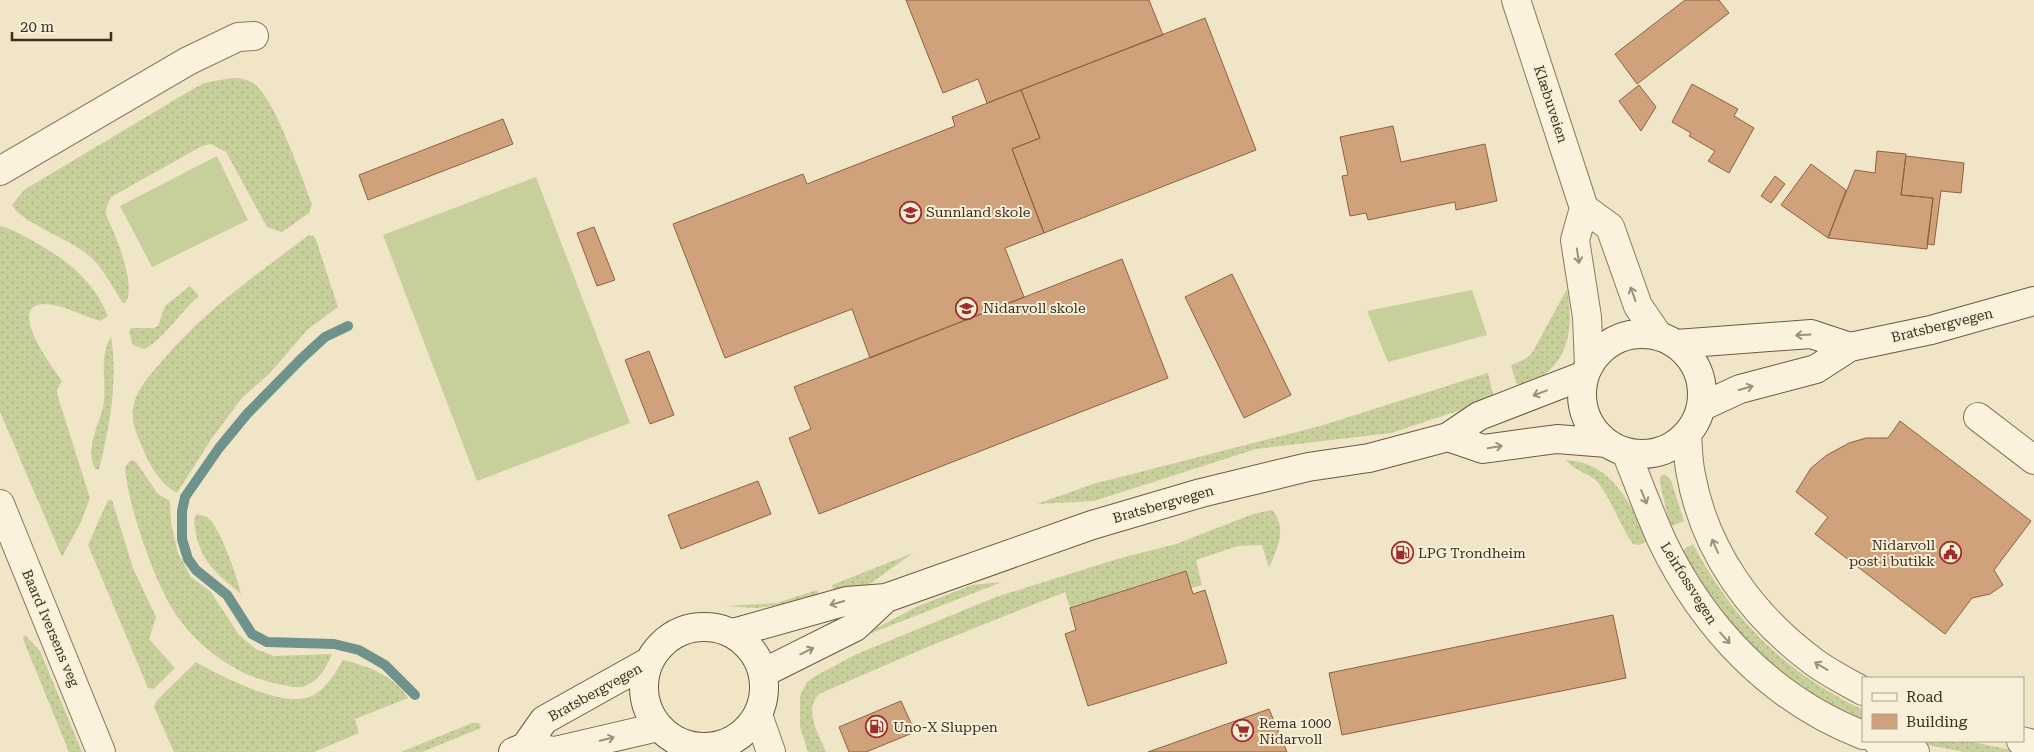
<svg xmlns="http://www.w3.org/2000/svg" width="2034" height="752" font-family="'Roboto Serif',serif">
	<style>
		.grass { fill: url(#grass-dots) }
		.garden { fill: #c7cf9a }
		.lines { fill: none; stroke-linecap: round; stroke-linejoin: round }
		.stream { stroke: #6f938c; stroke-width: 10 }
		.building { fill: #d0a27c; stroke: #8d6240 }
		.minor-casing { stroke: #8d785b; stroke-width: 30 }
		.tertiary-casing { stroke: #8d785b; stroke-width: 30 }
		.secondary-casing { stroke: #6f593e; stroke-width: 30 }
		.minor { stroke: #faf2dc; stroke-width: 28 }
		.tertiary { stroke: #faf2dc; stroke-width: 28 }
		.secondary { stroke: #faf2dc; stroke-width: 28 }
		.oneway { stroke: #9c907e }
		.labels { text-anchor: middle; stroke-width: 4; stroke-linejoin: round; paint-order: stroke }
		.street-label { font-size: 14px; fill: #3d2f20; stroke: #f7efd8 }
		.poi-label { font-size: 14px; fill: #3d2f20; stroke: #f7efd8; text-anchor: start }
	</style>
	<defs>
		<pattern id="grass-dots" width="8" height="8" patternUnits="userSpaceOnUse" patternTransform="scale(1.25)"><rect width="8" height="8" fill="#c7cf9a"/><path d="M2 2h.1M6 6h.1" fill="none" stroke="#acb284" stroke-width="1.8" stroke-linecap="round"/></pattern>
	</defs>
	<rect width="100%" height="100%" fill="#f0e6c7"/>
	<path class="grass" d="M231,78C238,78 247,79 253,83C274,96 302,178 312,204L309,213L282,232L267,227L226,152L211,144L202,146L111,197C109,202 106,207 106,212C107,220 111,224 113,231C120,245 136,291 125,303L122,302C112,286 103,267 88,255C70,239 20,222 12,205L24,190L188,92L204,83Z
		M0,226C12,229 24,236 35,242C68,261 93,280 108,316L100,321C83,316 62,304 44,304C5,306 54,369 62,381L57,390L58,397L90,498L81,522L62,557L0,412Z
		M309,235L314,236L316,240L338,307L307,330L270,373L242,398L212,438L177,493C160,484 150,466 143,449C138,437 131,423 133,409C136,389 150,375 162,361C205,310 256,275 309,235Z
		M190,286L199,296C183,309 161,342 144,349L133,345L129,332L131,328H154L158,326L165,306Z
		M1567,289C1575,332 1568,371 1520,387L1516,383L1511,365L1527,358L1532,353Z
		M111,336C118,384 110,423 99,470L95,469C84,445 101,424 104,401C106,378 99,357 111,336Z
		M1488,373L1494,399L1391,433L1256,449L1094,501L1037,504L1093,484L1320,426Z
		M131,460L136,462L158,494L170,501L171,523L178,553L191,577L211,592L239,635L256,649L274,656L332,654C327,666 321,678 309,684C302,689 292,687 283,685C239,678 198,649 173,610C153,577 128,506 125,467Z
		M1566,460C1614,463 1629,504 1649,540L1639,545L1633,544C1620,526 1613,503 1600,485C1592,473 1574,472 1566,460Z
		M1664,474L1671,480L1684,521L1670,527L1660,483V477Z
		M108,500H112L133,568L156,617L149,639L175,668L154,689L148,688L88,545Z
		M1272,510C1288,528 1277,549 1269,568L1262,545L1238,546L1196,560L1202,585L1191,588L1185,571L1070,608L1065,592L932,645L819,694C803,711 819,734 826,752H808L800,727V696L807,682L817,675L857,654L996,597L1117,559L1176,544L1253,514Z
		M197,514C200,515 206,516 208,518C220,527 238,579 241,594C212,570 197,558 194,519Z
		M1693,544C1734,621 1784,672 1863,710V724L1793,686L1733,633L1681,551Z
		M913,553L871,583L834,595L832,585Z
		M1002,582L856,639L916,607L972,585Z
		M817,590L821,600L755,608L726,606L777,603Z
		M25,635L40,651L82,752H69L23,639Z
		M343,660C368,666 393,675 408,698L355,719L359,733L314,752H174L154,707L156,701L196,662C220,676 277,705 306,698C324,693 334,675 343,660Z
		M472,723H479L481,728L422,752H401Z
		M1907,741H1968L2021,752H1964Z"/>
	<path class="garden" d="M217,156L248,220L152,267L120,206Z
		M536,177L630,423L477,481L383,235Z
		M1472,290L1487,335L1388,362L1367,311Z"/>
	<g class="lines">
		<path class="stream" d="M348,326L325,337L301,359L247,414L219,448L185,497L182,511V539L188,559L196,570L227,595L252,634L267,642L334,644L359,650L385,665L415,695"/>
	</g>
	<path class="building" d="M906,0H1149L1163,35L987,103L978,79L943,93Z
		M1685,0H1719L1729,13L1637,84L1615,54Z
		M1205,18L1256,150L1044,233L1012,149L1040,138L1021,90Z
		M1692,84L1738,109L1734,116L1754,128L1729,173L1708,161L1715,151L1689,136L1691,133L1672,122Z
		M1639,85L1656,107L1641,131L1619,101Z
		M1021,90L1040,138L1012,149L1044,233L1005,248L1024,297L870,358L852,309L725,358L673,224L803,174L807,184L955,126L952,117Z
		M503,119L513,144L368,200L359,175Z
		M1393,126L1401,162L1485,144L1497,201L1456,210L1455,202L1368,220L1366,213L1350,216L1342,176L1348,175L1340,137Z
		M1877,151L1906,154L1901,195L1933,198L1927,249L1828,238L1855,170L1875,173Z
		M1906,156L1964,163L1961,193L1941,191L1934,245L1927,244L1933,198L1901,195Z
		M1811,164L1846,190L1828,238L1781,205Z
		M1775,176L1785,184L1771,203L1761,196Z
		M594,227L615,280L597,286L577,233Z
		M1122,259L1168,378L819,514L789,438L811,429L794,387Z
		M1232,274L1291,395L1244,418L1185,297Z
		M649,351L674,415L650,424L625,360Z
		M1900,421L2031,521L1994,570L2003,585L1990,594L1972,598L1945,634L1815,534L1828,517L1796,492L1811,468L1827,455L1849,443L1866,438H1888Z
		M758,481L771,514L681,549L668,515Z
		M1186,571L1193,594L1205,590L1227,663L1088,706L1065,634L1076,630L1070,608Z
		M1613,615L1626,678L1342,735L1329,673Z
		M901,701L915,732L866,752H849L839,727Z
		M1269,709L1287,752H1148Z"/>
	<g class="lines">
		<defs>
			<path id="minor" d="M0,171L188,61L238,37L254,36
				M1978,417L2034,460
				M0,504L101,752"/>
			<path id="tertiary" d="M1516,0L1584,208L1575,240L1587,317L1589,366
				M1584,208L1610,227L1638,306L1658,335
				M1687,434C1688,447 1688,462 1691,475C1705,552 1752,616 1814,662C1829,673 1847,682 1863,691
				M1626,452C1638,482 1649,512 1662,541C1704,628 1771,699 1863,735
				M758,715L771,752
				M1877,741L1915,752
				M2021,741L2034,744
				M715,747L719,752"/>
			<path id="secondary" d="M1582 394a60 60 0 1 1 120 0a60 60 0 1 1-120 0Z
				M1676,344L1811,334L1850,347
				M1701,407L1740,389L1816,369L1850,347L1931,330L2034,301
				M1448,437L1483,449L1557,439L1607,443
				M644 687a60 60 0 1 1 120 0a60 60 0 1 1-120 0Z
				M733,633L847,601L886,598L1092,525L1201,493L1308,467L1369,458L1448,437L1479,416L1585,375
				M763,673L855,627L886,598
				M525,747L544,720L648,662
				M513,752L525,747L555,751L658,727"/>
		</defs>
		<use href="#minor" class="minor-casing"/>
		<use href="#tertiary" class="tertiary-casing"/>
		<use href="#secondary" class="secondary-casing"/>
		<use href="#minor" class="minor"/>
		<use href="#tertiary" class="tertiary"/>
		<use href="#secondary" class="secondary"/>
	</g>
	<defs><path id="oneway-shaft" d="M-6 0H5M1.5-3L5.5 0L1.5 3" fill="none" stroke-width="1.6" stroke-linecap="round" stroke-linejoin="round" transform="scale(1.25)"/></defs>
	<g class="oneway">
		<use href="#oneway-shaft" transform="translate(1578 256) rotate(81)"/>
		<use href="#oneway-shaft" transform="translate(1633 294) rotate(-110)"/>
		<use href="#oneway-shaft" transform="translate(1803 335) rotate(177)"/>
		<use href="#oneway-shaft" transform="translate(1746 388) rotate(-16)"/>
		<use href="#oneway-shaft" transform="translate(1540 393) rotate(159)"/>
		<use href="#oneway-shaft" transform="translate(1495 447) rotate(-10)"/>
		<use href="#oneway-shaft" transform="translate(1644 497) rotate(68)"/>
		<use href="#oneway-shaft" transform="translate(1715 546) rotate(-114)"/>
		<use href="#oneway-shaft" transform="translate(837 603) rotate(164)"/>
		<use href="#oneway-shaft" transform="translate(1725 638) rotate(48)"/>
		<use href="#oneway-shaft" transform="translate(807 651) rotate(-26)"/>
		<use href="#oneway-shaft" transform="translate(1821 666) rotate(-149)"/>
		<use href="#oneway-shaft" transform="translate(607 739) rotate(-13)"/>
	</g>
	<defs>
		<symbol id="school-ring" viewBox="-11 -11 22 22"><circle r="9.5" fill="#f7efd8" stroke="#9f2d29" stroke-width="1.5"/><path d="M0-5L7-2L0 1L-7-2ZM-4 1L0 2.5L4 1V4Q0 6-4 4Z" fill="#9f2d29"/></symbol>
		<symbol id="fuel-ring" viewBox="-11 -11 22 22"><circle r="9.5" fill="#f7efd8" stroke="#9f2d29" stroke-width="1.5"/><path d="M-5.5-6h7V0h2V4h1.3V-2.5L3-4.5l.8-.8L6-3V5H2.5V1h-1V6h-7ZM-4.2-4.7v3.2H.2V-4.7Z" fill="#9f2d29"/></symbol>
		<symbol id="civic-ring" viewBox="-11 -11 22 22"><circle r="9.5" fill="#f7efd8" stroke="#9f2d29" stroke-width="1.5"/><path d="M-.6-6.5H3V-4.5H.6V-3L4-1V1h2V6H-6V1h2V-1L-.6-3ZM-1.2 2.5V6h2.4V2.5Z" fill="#9f2d29"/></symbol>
		<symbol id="supermarket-ring" viewBox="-11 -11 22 22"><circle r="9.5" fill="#f7efd8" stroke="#9f2d29" stroke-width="1.5"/><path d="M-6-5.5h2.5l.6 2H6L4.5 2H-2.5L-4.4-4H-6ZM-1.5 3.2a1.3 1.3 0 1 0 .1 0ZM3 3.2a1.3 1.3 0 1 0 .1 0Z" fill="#9f2d29"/></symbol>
	</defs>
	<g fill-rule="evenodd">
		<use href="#school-ring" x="898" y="200" width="25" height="25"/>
		<use href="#school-ring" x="954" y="296" width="25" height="25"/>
		<use href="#fuel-ring" x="1390" y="540" width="25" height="25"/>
		<use href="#civic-ring" x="1938" y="540" width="25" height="25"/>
		<use href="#fuel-ring" x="864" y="714" width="25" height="25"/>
		<use href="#supermarket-ring" x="1230" y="718" width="25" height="25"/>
	</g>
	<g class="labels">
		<g class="street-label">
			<text transform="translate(1551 104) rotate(72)" y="5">Klæbuveien</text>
			<text transform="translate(1942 325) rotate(-14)" y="5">Bratsbergvegen</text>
			<text transform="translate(1163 504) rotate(-16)" y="5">Bratsbergvegen</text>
			<text transform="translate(1689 583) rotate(58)" y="5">Leirfossvegen</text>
			<text transform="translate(51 628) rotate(67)" y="5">Baard Iversens veg</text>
			<text transform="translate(595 692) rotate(-29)" y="5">Bratsbergvegen</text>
		</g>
		<g class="poi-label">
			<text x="926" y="217">Sunnland skole</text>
			<text x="983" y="313">Nidarvoll skole</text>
			<text x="1935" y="550" text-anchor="end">Nidarvoll<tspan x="1935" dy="16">post i butikk</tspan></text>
			<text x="1418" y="558">LPG Trondheim</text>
			<text x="1259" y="728">Rema 1000<tspan x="1259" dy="16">Nidarvoll</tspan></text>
			<text x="893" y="732">Uno-X Sluppen</text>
		</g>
	</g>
	<rect x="1862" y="677" width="162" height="65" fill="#f7efd8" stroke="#ada28e"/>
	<rect x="1872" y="693" width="25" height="8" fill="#faf2dc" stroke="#ada28e"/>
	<text x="1906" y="702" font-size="15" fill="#3d2f20">Road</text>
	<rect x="1872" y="714" width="25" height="15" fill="#d0a27c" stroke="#ada28e"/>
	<text x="1906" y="727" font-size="15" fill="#3d2f20">Building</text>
	<path d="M12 32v8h99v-8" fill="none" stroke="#3d2f20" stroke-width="2.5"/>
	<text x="20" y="32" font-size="15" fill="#3d2f20" stroke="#f7efd8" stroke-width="4" paint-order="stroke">20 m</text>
</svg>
